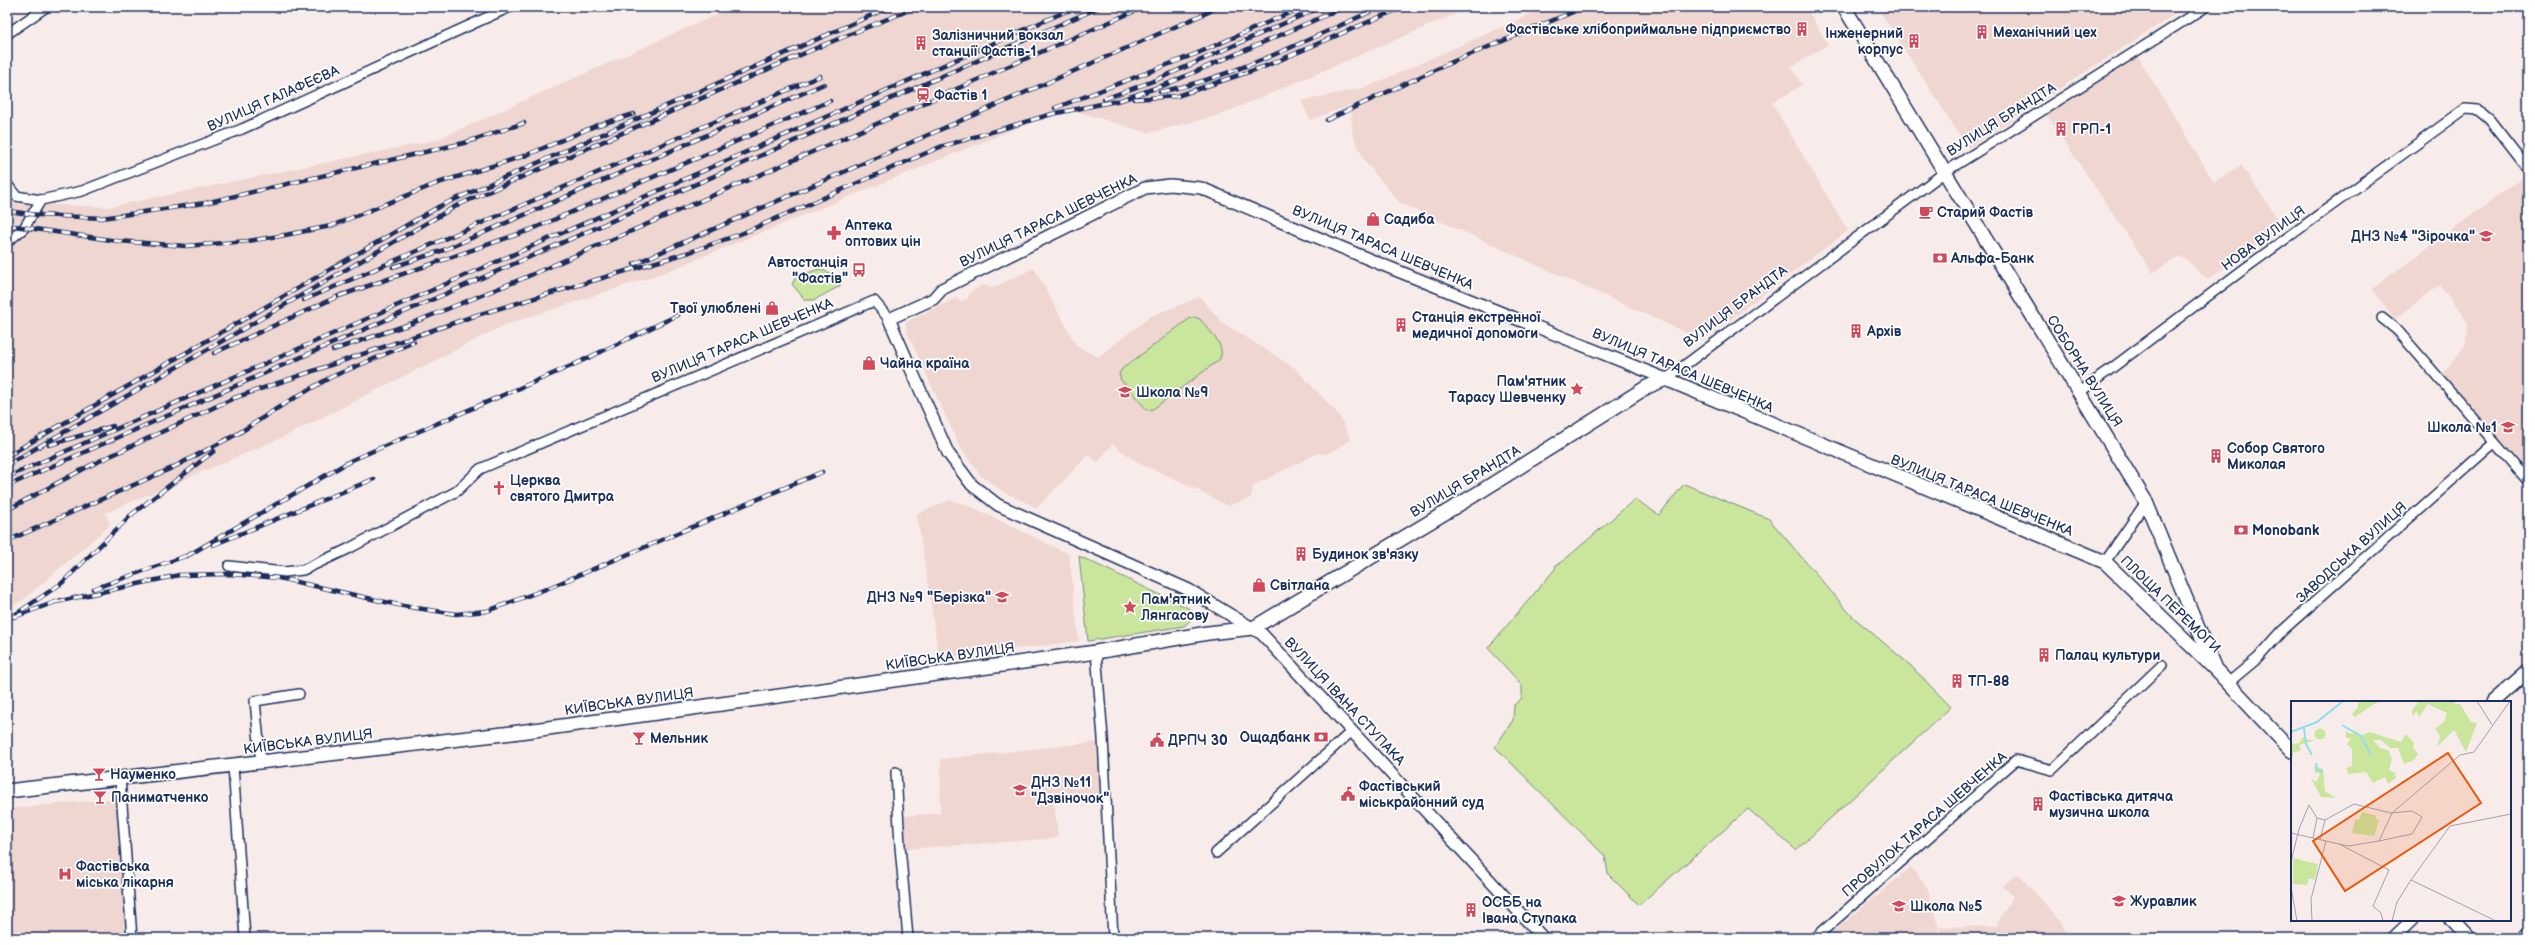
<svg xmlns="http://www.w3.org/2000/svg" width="2535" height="945" font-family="'Balsamiq Sans',sans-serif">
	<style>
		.built { fill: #efd6d1 }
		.green { fill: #cae69d; stroke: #728a7e }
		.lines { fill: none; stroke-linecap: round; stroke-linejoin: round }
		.minor-casing { stroke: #1b2f5e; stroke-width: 12 }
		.tertiary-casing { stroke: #1b2f5e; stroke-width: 14 }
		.secondary-casing { stroke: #1b2f5e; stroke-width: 16 }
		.minor { stroke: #fff; stroke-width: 9 }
		.tertiary { stroke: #fff; stroke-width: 11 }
		.secondary { stroke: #fff; stroke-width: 13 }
		.rail-casing { stroke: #1b2f5e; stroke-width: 4.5 }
		.rail { stroke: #fff; stroke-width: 3; stroke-dasharray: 9; stroke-linecap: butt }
		.labels { text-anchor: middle; stroke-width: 3.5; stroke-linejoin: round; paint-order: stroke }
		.poi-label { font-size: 14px; font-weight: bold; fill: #1b2f5e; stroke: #fff; text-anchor: start }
		.street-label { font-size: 14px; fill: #1b2f5e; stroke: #fff }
		.inset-river { fill: none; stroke: #8fdfec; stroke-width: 2 }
		.inset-road { fill: none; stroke: #a0a0b2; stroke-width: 1 }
		.view { fill: #e8590c; fill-opacity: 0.15; stroke: #e8590c; stroke-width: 2 }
		.inset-edge { fill: none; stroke: #1b2f5e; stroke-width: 2 }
	</style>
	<rect width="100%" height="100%" fill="#f8ecea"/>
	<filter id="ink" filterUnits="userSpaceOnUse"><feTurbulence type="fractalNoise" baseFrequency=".025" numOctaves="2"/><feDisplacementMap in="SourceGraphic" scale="8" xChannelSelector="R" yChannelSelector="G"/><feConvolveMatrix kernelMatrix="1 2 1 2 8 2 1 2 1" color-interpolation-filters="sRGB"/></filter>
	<g filter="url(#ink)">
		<path class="built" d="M734,7H1472L1220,115L1148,133L1066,108L663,273L505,325L284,437L105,513L110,525L23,600L7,608V203L109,207L436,140Z
			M1546,7H1806L1828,45L1791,67L1802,85L1772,103L1848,231L1702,340L1400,203L1365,162L1352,133L1351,105L1310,120L1301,101L1367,87Z
			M1877,7H2186L1968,148Z
			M2138,57L2214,182L2241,165L2283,226L2207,280L2185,258L2178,257L2153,273L2046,114Z
			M2522,178L2528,186V471L2442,375L2465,345L2468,323L2440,285L2395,319L2372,289Z
			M1034,268L1077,346L1098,357L1151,316L1200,297L1223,323L1295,368L1339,415L1351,440L1327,454L1318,453L1253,486L1251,498L1228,506L1178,480L1140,464L1112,444L1098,462L1088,455L1037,508L1004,492L981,476L959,445L906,330V322L956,298L962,301L969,297L970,292L983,285L992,288Z
			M950,500L970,506L1069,554L1079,641L939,659L917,514Z
			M1097,742L1100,796L1054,801L1058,838L905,849L904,816L940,813L941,759Z
			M109,799L118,806L126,938H7V809Z
			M1911,867L1928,889L1938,923V938H1826Z
			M2017,873L2060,920L2069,938H1940V927L1996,926L2013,896L2003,886Z"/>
		<path class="green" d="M819,269L839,276L840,286L814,300H805L792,284L796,277Z
			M1194,317L1200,319C1208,330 1228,346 1219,360L1153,409L1147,410L1121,380L1119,374L1122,369L1189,319Z
			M1684,484L1769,519L1852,616L1910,665L1951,707L1796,850L1748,809L1639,905L1608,874L1605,856L1495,747L1513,720L1514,705L1522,698V685L1488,648L1555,569L1556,565L1562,562L1635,499L1659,515Z
			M1079,556L1188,608L1193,612V618L1184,626L1088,641Z"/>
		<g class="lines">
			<defs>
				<path id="minor" d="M7,34L46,7
					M7,184L16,196L41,200L82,191L242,129L510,7
					M7,242L24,228L41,200
					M2382,318L2398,331L2528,481
					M1666,379L1945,172L2206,7
					M2080,392L2244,269L2465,109L2478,110L2489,119L2528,169
					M2105,562L2146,502
					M229,566L284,572L303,570L348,549L457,491L480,469L874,301L889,319
					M1096,652L1103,738L1113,938
					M2228,683L2258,658L2282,631L2494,443
					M261,763L255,701L299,694
					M233,766L245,938
					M896,772L900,846L908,938
					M120,778L132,938
					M1216,853L1352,731
					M1815,938L2016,760L2052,770L2162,665
					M2521,938L2528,931"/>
				<path id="tertiary" d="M1543,938L1262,634L1189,590L998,505L972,485L948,453L889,319L933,299L942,289L1145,188L1170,185L1201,188L1378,263L1666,379
					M2393,938L2412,920"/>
				<path id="secondary" d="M1844,7L2146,502L2215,669L2292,751
					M2493,702L2528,671
					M7,791L512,733L1096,652L1208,633L1253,628L1478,493L1647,387L1666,379L2105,562L2215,669
					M2451,920L2468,938"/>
			</defs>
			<use href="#minor" class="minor-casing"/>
			<use href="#tertiary" class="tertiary-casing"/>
			<use href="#secondary" class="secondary-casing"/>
			<use href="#minor" class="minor"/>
			<use href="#tertiary" class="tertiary"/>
			<use href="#secondary" class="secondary"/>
			<defs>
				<path id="rail" d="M1160,92C1237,76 1309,39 1381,7
					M1104,99L1156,80L1321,7
					M1134,99L1177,96L1266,66L1403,7
					M1055,108L1198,53L1303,7
					M1327,120L1452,62L1585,7
					M7,211L38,215L102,218L205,203L464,143L524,123
					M7,225L118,241L186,246L248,241L280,236L331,226L438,183L527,155L595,126L634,114
					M634,264L1220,7
					M393,267L444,250L824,84
					M339,296L530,230L830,101
					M304,300L820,76
					M333,350L410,324L524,278L1144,7
					M214,353L343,294
					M49,445L113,426
					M7,456L440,206L890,7
					M7,465L458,205L821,46L917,7
					M7,477L1076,7
					M7,486L1100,7
					M7,510L91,465L234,398L477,315L690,252L743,233L940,147L1052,114L1121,100L1167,84L1345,7
					M7,541L172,468L239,433L284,404L331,377L414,342
					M213,545L374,479
					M187,556L352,460L571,366L678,315
					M93,589L191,554
					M56,602L179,575L230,574L279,578L403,606L456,614L487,611L546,589L822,472
					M14,617L61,600
					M7,620L62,583L131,515L214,451"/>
			</defs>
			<use href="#rail" class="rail-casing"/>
			<use href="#rail" class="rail"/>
		</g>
	</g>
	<defs>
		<symbol id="building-bare" viewBox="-9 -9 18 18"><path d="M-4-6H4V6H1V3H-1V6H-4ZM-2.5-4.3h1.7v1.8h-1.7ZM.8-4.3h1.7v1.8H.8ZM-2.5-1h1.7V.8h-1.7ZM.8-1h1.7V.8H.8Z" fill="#d1495b" stroke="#fff" stroke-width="2.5" paint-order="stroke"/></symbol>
		<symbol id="station-bare" viewBox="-9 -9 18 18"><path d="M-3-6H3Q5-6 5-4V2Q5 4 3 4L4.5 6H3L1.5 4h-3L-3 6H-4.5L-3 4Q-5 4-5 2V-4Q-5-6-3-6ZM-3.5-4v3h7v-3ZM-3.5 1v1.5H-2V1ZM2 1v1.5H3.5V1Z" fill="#d1495b" stroke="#fff" stroke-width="2.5" paint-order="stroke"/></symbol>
		<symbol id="cafe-bare" viewBox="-9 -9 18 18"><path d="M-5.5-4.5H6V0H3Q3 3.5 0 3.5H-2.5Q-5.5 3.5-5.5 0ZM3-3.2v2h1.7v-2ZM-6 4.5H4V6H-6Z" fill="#d1495b" stroke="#fff" stroke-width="2.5" paint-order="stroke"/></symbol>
		<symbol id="shop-bare" viewBox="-9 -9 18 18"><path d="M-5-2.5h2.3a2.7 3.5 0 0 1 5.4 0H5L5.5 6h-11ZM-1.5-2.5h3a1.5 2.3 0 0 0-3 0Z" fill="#d1495b" stroke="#fff" stroke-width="2.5" paint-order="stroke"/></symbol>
		<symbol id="pharmacy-bare" viewBox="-9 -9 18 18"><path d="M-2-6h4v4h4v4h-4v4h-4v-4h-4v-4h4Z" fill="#d1495b" stroke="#fff" stroke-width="2.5" paint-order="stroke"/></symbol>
		<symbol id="school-bare" viewBox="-9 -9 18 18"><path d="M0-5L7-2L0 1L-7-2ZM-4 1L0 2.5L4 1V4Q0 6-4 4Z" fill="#d1495b" stroke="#fff" stroke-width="2.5" paint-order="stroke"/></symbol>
		<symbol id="bank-bare" viewBox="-9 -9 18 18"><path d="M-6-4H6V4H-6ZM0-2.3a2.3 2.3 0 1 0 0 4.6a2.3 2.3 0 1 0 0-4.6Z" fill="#d1495b" stroke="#fff" stroke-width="2.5" paint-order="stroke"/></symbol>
		<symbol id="bus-bare" viewBox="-9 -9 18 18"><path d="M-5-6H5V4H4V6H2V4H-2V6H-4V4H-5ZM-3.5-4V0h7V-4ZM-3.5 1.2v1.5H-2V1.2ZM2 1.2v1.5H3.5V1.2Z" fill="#d1495b" stroke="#fff" stroke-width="2.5" paint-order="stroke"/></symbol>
		<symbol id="sight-bare" viewBox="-9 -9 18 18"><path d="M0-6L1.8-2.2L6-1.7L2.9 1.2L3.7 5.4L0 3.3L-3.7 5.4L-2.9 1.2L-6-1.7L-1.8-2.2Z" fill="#d1495b" stroke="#fff" stroke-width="2.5" paint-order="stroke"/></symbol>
		<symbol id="church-bare" viewBox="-9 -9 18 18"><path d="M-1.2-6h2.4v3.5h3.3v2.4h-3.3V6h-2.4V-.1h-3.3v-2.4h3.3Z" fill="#d1495b" stroke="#fff" stroke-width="2.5" paint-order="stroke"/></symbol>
		<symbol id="bar-bare" viewBox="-9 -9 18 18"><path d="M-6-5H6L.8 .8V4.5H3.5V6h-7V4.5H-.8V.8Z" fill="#d1495b" stroke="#fff" stroke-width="2.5" paint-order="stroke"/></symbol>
		<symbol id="civic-bare" viewBox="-9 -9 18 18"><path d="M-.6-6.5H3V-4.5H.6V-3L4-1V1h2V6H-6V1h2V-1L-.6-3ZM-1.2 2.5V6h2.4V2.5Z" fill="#d1495b" stroke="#fff" stroke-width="2.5" paint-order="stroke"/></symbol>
		<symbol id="hospital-bare" viewBox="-9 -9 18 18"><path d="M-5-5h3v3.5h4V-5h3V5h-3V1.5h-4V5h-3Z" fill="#d1495b" stroke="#fff" stroke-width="2.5" paint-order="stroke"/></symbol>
	</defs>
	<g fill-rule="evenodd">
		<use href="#building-bare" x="1792" y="19" width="20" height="20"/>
		<use href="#building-bare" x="1972" y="22" width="20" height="20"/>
		<use href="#building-bare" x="1904" y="31" width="20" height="20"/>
		<use href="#building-bare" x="911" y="33" width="20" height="20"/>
		<use href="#station-bare" x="913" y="85" width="20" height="20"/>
		<use href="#building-bare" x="2051" y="119" width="20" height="20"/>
		<use href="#cafe-bare" x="1916" y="202" width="20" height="20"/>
		<use href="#shop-bare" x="1363" y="209" width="20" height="20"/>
		<use href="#pharmacy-bare" x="824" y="223" width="20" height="20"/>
		<use href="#school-bare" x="2476" y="226" width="20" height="20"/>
		<use href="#bank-bare" x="1930" y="248" width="20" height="20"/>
		<use href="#bus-bare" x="849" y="260" width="20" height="20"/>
		<use href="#shop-bare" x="762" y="298" width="20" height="20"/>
		<use href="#building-bare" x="1391" y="315" width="20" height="20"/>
		<use href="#building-bare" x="1846" y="321" width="20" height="20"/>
		<use href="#shop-bare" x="859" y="353" width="20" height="20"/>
		<use href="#sight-bare" x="1567" y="379" width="20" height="20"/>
		<use href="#school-bare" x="1115" y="382" width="20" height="20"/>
		<use href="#school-bare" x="2498" y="417" width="20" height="20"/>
		<use href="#building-bare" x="2206" y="446" width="20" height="20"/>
		<use href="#church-bare" x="489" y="478" width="20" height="20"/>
		<use href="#bank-bare" x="2231" y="520" width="20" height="20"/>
		<use href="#building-bare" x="1291" y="544" width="20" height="20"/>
		<use href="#shop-bare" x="1249" y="575" width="20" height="20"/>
		<use href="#school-bare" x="992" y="587" width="20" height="20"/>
		<use href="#sight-bare" x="1120" y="597" width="20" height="20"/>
		<use href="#building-bare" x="2034" y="645" width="20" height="20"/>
		<use href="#building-bare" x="1947" y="671" width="20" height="20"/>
		<use href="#bank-bare" x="1311" y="727" width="20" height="20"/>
		<use href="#bar-bare" x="629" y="728" width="20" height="20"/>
		<use href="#civic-bare" x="1147" y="730" width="20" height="20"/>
		<use href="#bar-bare" x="89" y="764" width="20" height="20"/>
		<use href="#school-bare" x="1010" y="780" width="20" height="20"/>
		<use href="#civic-bare" x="1338" y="784" width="20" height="20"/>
		<use href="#bar-bare" x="90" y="787" width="20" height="20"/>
		<use href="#building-bare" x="2028" y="794" width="20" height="20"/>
		<use href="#hospital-bare" x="55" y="864" width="20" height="20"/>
		<use href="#school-bare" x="2109" y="891" width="20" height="20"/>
		<use href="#school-bare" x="1889" y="896" width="20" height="20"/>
		<use href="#building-bare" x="1461" y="900" width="20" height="20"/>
	</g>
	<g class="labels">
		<g class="poi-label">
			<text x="1791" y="34" text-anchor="end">Фастівське хлібоприймальне підприємство</text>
			<text x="1993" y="37">Механічний цех</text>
			<text x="1903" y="38" text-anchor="end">Інженерний<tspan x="1903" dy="16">корпус</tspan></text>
			<text x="932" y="40">Залізничний вокзал<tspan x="932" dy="16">станції Фастів-1</tspan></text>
			<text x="934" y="100">Фастів 1</text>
			<text x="2072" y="134">ГРП-1</text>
			<text x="1937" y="217">Старий Фастів</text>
			<text x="1384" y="224">Садиба</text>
			<text x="845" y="230">Аптека<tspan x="845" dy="16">оптових цін</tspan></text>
			<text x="2475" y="241" text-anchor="end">ДНЗ №4 "Зірочка"</text>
			<text x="1951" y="263">Альфа-Банк</text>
			<text x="848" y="267" text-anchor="end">Автостанція<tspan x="848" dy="16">"Фастів"</tspan></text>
			<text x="761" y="313" text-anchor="end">Твої улюблені</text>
			<text x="1412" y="322">Станція екстренної<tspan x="1412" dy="16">медичної допомоги</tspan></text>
			<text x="1867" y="336">Архів</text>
			<text x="880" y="368">Чайна країна</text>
			<text x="1566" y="386" text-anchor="end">Пам'ятник<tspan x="1566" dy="16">Тарасу Шевченку</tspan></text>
			<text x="1136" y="397">Школа №9</text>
			<text x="2497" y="432" text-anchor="end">Школа №1</text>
			<text x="2227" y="453">Собор Святого<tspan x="2227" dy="16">Миколая</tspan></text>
			<text x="510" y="485">Церква<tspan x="510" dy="16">святого Дмитра</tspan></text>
			<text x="2252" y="535">Monobank</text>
			<text x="1312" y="559">Будинок зв'язку</text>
			<text x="1270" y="590">Світлана</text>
			<text x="991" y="602" text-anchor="end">ДНЗ №9 "Берізка"</text>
			<text x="1141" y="604">Пам'ятник<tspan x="1141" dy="16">Лянгасову</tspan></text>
			<text x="2055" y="660">Палац культури</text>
			<text x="1968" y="686">ТП-88</text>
			<text x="1310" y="742" text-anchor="end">Ощадбанк</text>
			<text x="650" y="743">Мельник</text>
			<text x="1168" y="745">ДРПЧ 30</text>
			<text x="110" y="779">Науменко</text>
			<text x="1031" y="787">ДНЗ №11<tspan x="1031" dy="16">"Дзвіночок"</tspan></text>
			<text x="1359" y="791">Фастівський<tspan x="1359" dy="16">міськрайонний суд</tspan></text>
			<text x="2049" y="801">Фастівська дитяча<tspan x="2049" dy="16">музична школа</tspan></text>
			<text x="111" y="802">Паниматченко</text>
			<text x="76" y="871">Фастівська<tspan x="76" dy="16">міська лікарня</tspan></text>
			<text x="2130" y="906">Журавлик</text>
			<text x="1482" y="907">ОСББ на<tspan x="1482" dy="16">Івана Ступака</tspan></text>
			<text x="1910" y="911">Школа №5</text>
		</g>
		<g class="street-label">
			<text transform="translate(273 98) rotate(-24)" y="5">ВУЛИЦЯ ГАЛАФЕЄВА</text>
			<text transform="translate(2001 119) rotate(-32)" y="5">ВУЛИЦЯ БРАНДТА</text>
			<text transform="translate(1048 220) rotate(-26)" y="5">ВУЛИЦЯ ТАРАСА ШЕВЧЕНКА</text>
			<text transform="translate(2263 238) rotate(-36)" y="5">НОВА ВУЛИЦЯ</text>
			<text transform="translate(1383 247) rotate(23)" y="5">ВУЛИЦЯ ТАРАСА ШЕВЧЕНКА</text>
			<text transform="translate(1735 306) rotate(-37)" y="5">ВУЛИЦЯ БРАНДТА</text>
			<text transform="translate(742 340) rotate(-23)" y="5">ВУЛИЦЯ ТАРАСА ШЕВЧЕНКА</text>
			<text transform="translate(1683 370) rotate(23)" y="5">ВУЛИЦЯ ТАРАСА ШЕВЧЕНКА</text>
			<text transform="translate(2085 371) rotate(58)" y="5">СОБОРНА ВУЛИЦЯ</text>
			<text transform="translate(1465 481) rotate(-31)" y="5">ВУЛИЦЯ БРАНДТА</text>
			<text transform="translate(1982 495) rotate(22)" y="5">ВУЛИЦЯ ТАРАСА ШЕВЧЕНКА</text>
			<text transform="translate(2351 552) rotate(-42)" y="5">ЗАВОДСЬКА ВУЛИЦЯ</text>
			<text transform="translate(2171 604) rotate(44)" y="5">ПЛОЩА ПЕРЕМОГИ</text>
			<text transform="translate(950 656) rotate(-8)" y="5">КИЇВСЬКА ВУЛИЦЯ</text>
			<text transform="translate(629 701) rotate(-8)" y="5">КИЇВСЬКА ВУЛИЦЯ</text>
			<text transform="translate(1345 701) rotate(47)" y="5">ВУЛИЦЯ ІВАНА СТУПАКА</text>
			<text transform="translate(308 741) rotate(-7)" y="5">КИЇВСЬКА ВУЛИЦЯ</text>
			<text transform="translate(1924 824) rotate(-41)" y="5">ПРОВУЛОК ТАРАСА ШЕВЧЕНКА</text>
		</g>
	</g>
	<g transform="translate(2291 701)">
		<rect width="220" height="220" fill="#f8ecea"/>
		<path d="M92,0L83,3L64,16L61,13L67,6V1ZM128,0H163L164,3H169L180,21L186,22L175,51L163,29L146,46L149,35L144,28L153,21L156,12L137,3L128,16L125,10L122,16L121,9ZM23.5 33a5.5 5.5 0 1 1 11 0a5.5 5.5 0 1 1-11 0ZM55,30L60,33L65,30L68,35L79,31L110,41L115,33L123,42L122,47L127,53L123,59L113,63L107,47H99L90,39H82L89,47L97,49L101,58L98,69L104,72L105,77L97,83L94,76L82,82L75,71L57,73L56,67L61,65V48L56,43L60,37H55ZM12,36L18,39H24L8,44L10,49L2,52V56L0,55V39L2,43L8,42ZM23,65L32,68L34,90L45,97L30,96L20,77L25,81L29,73L26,71L24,72ZM71,111L84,114L85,118L88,119L83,135L61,132L64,119H68ZM2,157L27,163L24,179L18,177L16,184L2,183Z" fill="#cae69d"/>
		<path class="inset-river" d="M51,24L70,35L80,54M13,27L15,43L21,54M0,31L26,21L52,0M25,62L26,69L32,71"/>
		<path class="inset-road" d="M186,0L201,24M26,117L34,119L63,103L100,112L121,110L131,116L121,133L88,140M0,132L48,143L98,169L82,205L90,212L92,220M22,137L26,117M29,138L34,119M48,143L58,145L88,140L101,112L169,54L183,51L219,0M0,161L8,128L18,104L26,117M120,179L159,125L220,113M0,186L6,220M21,220L20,198L35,140M101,220L106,201L120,179L205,220"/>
		<path class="view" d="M157,52L190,102L54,190L22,140Z"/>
		<rect width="220" height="220" class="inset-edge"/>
	</g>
	<rect width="2535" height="945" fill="none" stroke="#fff" stroke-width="24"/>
	<rect x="12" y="12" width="2511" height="921" fill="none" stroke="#1b2f5e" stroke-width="1.5" filter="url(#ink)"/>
</svg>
